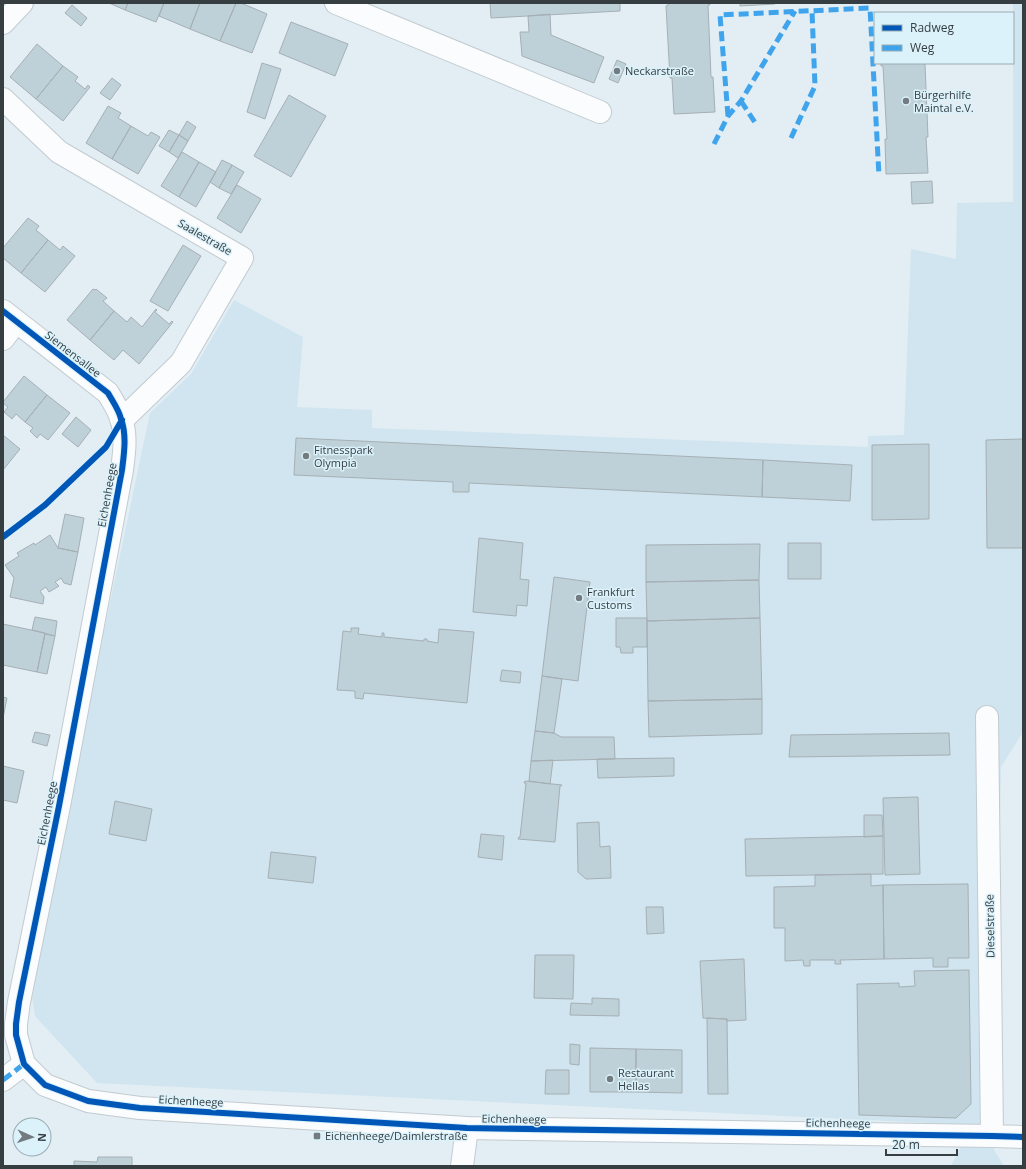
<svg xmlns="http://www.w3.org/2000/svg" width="1026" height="1169" font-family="'Open Sans',sans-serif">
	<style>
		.built { fill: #d0e5ef }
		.building { fill: #bed1d8; stroke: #a6afb4 }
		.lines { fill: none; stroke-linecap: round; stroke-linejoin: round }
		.minor-casing { stroke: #c2cbd0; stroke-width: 24 }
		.minor { stroke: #fbfcfd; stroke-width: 22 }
		.quiet { stroke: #3fa4ec; stroke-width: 5; stroke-dasharray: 10 5; stroke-linecap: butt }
		.cycleway-casing { stroke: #dbf2fb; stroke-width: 8 }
		.cycleway { stroke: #0057b8; stroke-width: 6 }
		.poi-dot { fill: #727c80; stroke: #dbf2fb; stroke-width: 1.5 }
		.labels { text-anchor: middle; stroke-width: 3; stroke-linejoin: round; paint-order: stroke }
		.poi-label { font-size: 11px; fill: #363e42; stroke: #dbf2fb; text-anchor: start }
		.street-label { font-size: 11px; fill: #363e42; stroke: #dbf2fb }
	</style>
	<rect width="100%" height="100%" fill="#e2eef4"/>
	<path class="built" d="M1013,3H1023V732L1001,767L994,1150L1004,1166H951L972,1125L97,1083L35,1016L32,997L62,830L150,413L191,374L234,300L303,337L297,407L372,410V428L868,447V436L904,435L911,249L956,259L957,203L1013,202Z"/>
	<path class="building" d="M109,3H128L125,10Z
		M128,3H164L156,22L125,10Z
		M164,3H200L190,29L159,16Z
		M200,3H236L220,41L190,29Z
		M236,3H241L267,14L252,53L220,41Z
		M490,3H620V11L491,18Z
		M668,3H710V5H708L711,77H713L715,112L674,114L672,78H670L666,6L668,5Z
		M740,3H775V4L740,6Z
		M72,5L87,18L81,26L65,13Z
		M550,14L551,35L604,57L594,83L522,56L520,32H529L528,16Z
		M291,22L348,44L335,76L279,53Z
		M37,44L63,66L36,99L10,77Z
		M617,60L626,64L618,83L609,79Z
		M262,63L281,69L265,119L247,112Z
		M881,63H923V64H925L928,137H926L928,173L886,174L885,139H887L883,66H881Z
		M63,66L78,77L75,81L85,89L88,85L90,87L63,121L36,99Z
		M112,78L121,85L110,100L100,93Z
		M289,95L326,116L291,177L254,156Z
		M108,106L121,113L118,118L131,126L112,159L86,143Z
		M187,121L196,127L188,141L179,135Z
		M131,126L148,136L151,132L160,137L138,174L112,159Z
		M169,130L179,135L169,152L159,146Z
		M179,135L188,141L178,158L169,152Z
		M182,152L199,162L179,197L161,186Z
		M222,160L232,165L219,188L210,182Z
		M199,162L216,172L196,207L179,197Z
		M232,165L244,172L231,194L219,188Z
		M932,181L933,203L912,204L911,182Z
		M237,185L261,199L241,233L217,218Z
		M28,218L39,226L36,230L48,240L21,273L3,258V248Z
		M48,240L60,250L63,246L75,256L45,292L21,273Z
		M183,245L201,256L168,311L150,301Z
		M93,289L95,290L96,289L107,298L103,301L114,311L90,340L67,320Z
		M156,309L157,310L155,312L169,324L172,321L173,322L139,364L123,350L114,360L90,340L114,311L127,322L131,317L142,327Z
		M24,376L47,395L25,422L16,414L12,419L4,412L8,407L3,403V402Z
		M47,395L70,413L48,440L40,434L37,438L30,431L33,428L25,422Z
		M76,417L91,430L78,447L62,434Z
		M3,435L20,449L3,470Z
		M296,438L763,460L762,497L469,483V492H453V482L294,475Z
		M1023,439V548H987L986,440Z
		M929,444V519L872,520V445Z
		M763,460L852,465L850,501L762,497Z
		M65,514L84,518L78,552L58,548Z
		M50,535L58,548L78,552L71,585L64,583L61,578L55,582L59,586L49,592L46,587L40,591L44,597L43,604L10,597L14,578L5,565L19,556L17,553L34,543L35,545Z
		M479,538L523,543L520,579L529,580L527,606L517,605L516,616L473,612Z
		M788,543H821V579H788Z
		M760,544L759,580L646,582V545Z
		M554,577L590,582L578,681L542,676Z
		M759,580L760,618L647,621L646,582Z
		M35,617L57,621L55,636L32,630Z
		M616,618H647V647H633V653H621L620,647H616Z
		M760,618L762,699L648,701L647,621Z
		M3,624L45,633L37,672L3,665Z
		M351,628H359L358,634L382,637V633H384V637L424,641V639H427V641L438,643L439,629L474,632L467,703L364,693L363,699L355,698V691L337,690L343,631L351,632Z
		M45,634L55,636L47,674L37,672Z
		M502,670L521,672L520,683L500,681Z
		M542,676L562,679L554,733L535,731Z
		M3,697L7,698L3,718Z
		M762,699V734L649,737L648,701Z
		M535,731L554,733L561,737H614L615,759L531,761Z
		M35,732L50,735L47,746L32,742Z
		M949,733L950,755L789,757L791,735Z
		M674,758V776L598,778L597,759Z
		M553,760L550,784L529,781L531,761Z
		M3,766L24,771L17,803L3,800Z
		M525,781L562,785L561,786H560L555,841V842L518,839L519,837H520L526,783H524Z
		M918,797L920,874L885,875L883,798Z
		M115,801L152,809L146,841L109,834Z
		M864,815H882L883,836L864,837Z
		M599,822L600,847L610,846L611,878L586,879L578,872L577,823Z
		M481,834L504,836L502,860L478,857Z
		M883,836V874L746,876L745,839Z
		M271,852L316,857L313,883L268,878Z
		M871,874V886L883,885L884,959L840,960L841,964H835V960H810V966H804L803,960L785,961V928H774V887L815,886V875Z
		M968,884L969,958H948V967H933V958L884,959L883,885Z
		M646,907H663L664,933L647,934Z
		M535,955H574L573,999L534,998Z
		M744,959L746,1020L727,1021V1019L703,1018L700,961Z
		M969,970L971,1104L956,1118L859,1115L857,984L899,983V987L915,986L914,971Z
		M592,998L619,999V1016L570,1015L571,1003L592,1004Z
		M707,1018L727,1019L728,1094H708Z
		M570,1044L580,1045L579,1065L570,1064Z
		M590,1048L636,1049V1092H590Z
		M636,1049L682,1050V1093L636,1092Z
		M546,1070H569V1094H545Z
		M98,1157H132V1166H74V1161L97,1162Z"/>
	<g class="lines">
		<defs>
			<path id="minor" d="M336,3L600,112
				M3,23L22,3
				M3,99L59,152L242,258L181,363L122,420
				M3,311L108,393C113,402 119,410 121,419C127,435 124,454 122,470L59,806L19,1002L16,1024V1035L24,1064L45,1085L88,1101L140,1108L467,1128L992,1136L1023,1137
				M3,339L16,322
				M987,717L992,1136
				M3,1080L24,1064
				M462,1166L467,1128"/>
		</defs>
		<use href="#minor" class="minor-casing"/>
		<use href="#minor" class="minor"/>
		<path class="quiet" d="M741,101L756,124
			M728,116L720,15L870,8L879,176
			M791,138L815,86L812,11
			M714,144L728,116L741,101L795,11
			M3,1080L24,1064"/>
		<defs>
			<path id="cycleway" d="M3,311L108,393C113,402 119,410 121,419C127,435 124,454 122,470L59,806L19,1002L16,1024V1035L24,1064L45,1085L88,1101L140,1108L467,1128L992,1136L1023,1137
				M3,537L45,505L106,447L122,420"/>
		</defs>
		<use href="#cycleway" class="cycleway-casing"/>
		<use href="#cycleway" class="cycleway"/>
	</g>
	<g class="poi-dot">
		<circle cx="617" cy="71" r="4"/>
		<circle cx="906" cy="101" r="4"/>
		<circle cx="306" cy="456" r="4"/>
		<circle cx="579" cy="598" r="4"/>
		<circle cx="610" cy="1079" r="4"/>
		<rect x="313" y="1132" width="8" height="8" rx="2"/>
	</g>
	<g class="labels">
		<g class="poi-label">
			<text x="625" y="75">Neckarstraße</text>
			<text x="914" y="99">Bürgerhilfe<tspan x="914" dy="13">Maintal e.V.</tspan></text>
			<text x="314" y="454">Fitnesspark<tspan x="314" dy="13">Olympia</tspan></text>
			<text x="587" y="596">Frankfurt<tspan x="587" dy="13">Customs</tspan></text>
			<text x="618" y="1077">Restaurant<tspan x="618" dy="13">Hellas</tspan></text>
			<text x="325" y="1140">Eichenheege/Daimlerstraße</text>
		</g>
		<g class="street-label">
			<text transform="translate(205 237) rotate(30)" y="4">Saalestraße</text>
			<text transform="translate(73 354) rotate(38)" y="4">Siemensallee</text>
			<text transform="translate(107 495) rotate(-80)" y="4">Eichenheege</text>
			<text transform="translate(47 813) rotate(-79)" y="4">Eichenheege</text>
			<text transform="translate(990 926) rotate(-91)" y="4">Dieselstraße</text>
			<text transform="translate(191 1101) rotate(3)" y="4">Eichenheege</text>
			<text transform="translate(514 1119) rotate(1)" y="4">Eichenheege</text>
			<text transform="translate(838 1123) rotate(1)" y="4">Eichenheege</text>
		</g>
	</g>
	<rect width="1026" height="1169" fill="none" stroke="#363e42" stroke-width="8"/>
	<rect x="874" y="12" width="140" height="52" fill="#dbf2fb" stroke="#99aab1"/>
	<rect x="882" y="25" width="20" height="6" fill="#0057b8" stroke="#99aab1"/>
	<text x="910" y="32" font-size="12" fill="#363e42">Radweg</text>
	<rect x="882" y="45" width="20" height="6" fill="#3fa4ec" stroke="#99aab1"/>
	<text x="910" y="52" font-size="12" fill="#363e42">Weg</text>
	<g transform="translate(32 1137) rotate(93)"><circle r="19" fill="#dbf2fb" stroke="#99aab1"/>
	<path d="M0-3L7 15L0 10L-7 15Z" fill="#727c80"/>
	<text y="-6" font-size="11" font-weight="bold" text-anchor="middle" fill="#363e42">N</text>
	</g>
	<path d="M886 1149v6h71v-6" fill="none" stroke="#363e42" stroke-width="2"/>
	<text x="892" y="1149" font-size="12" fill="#363e42" stroke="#dbf2fb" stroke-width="3" paint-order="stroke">20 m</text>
</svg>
